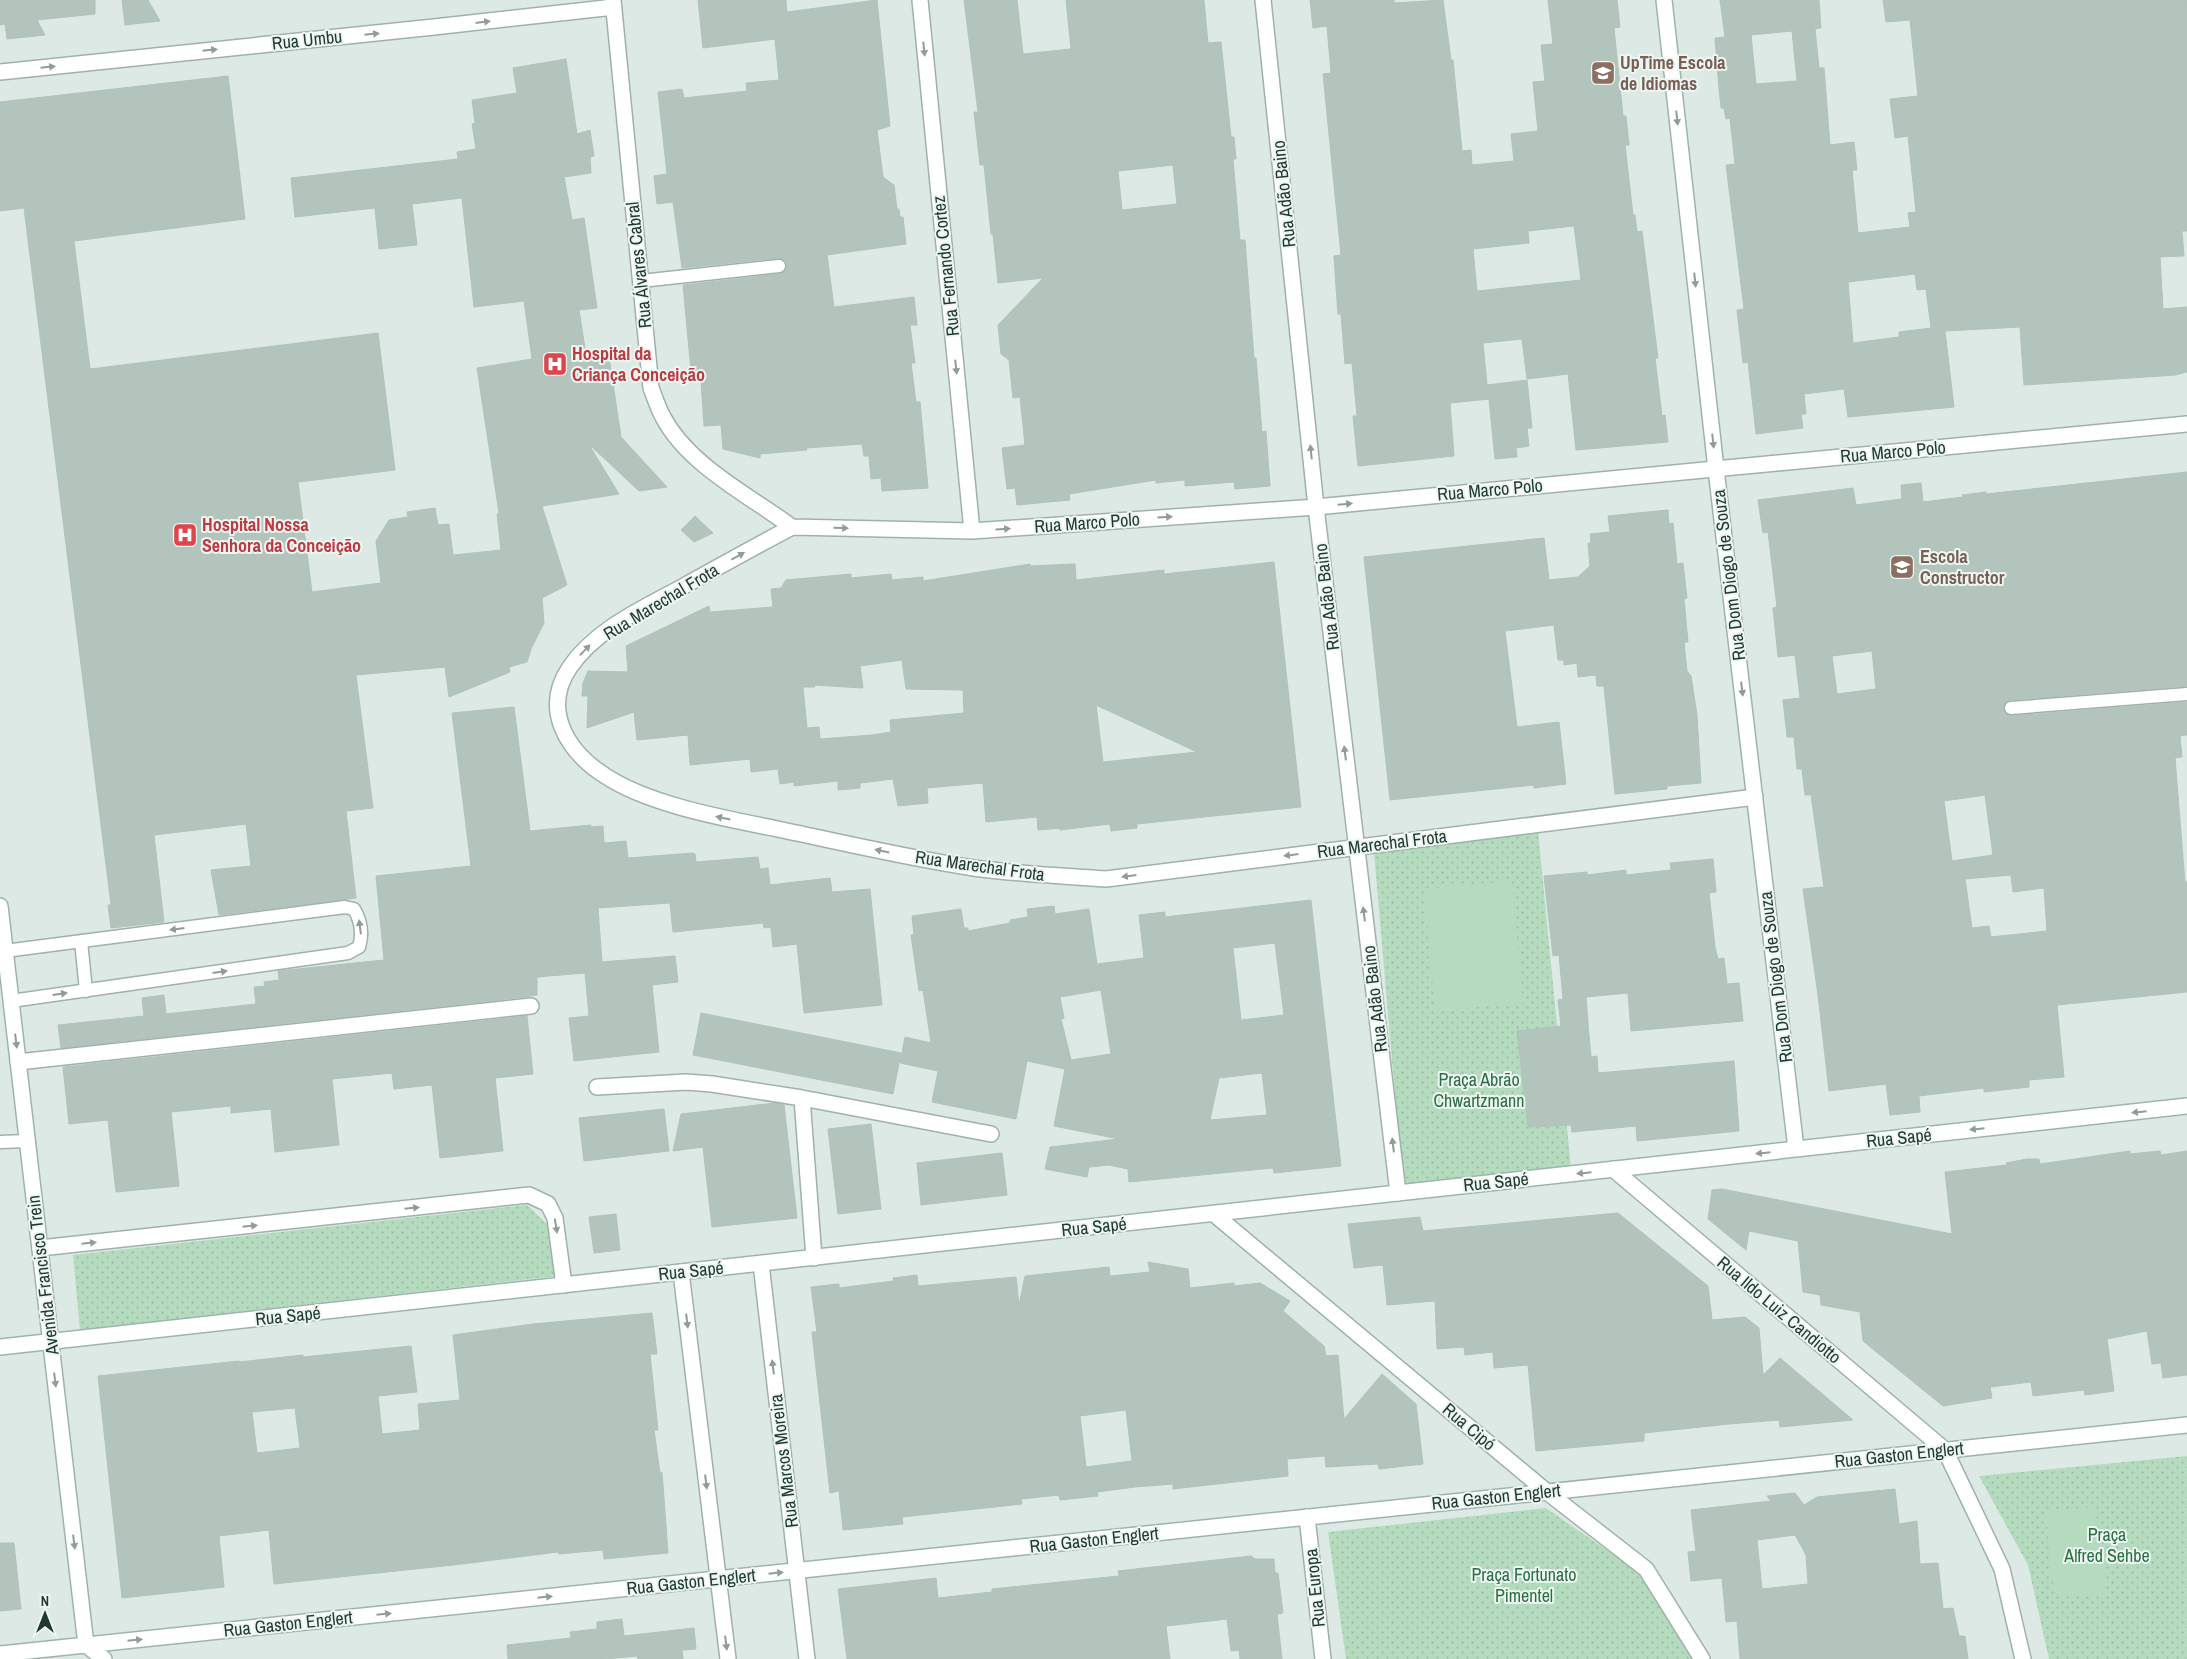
<svg xmlns="http://www.w3.org/2000/svg" width="2187" height="1659" font-family="'Archivo Narrow',sans-serif">
	<style>
		.park { fill: url(#park-dots) }
		.pitch { fill: #b5dbbf }
		.building { fill: #b2c4bc; stroke: #b0c3ba; fill-rule: evenodd }
		.lines { fill: none; stroke-linecap: round; stroke-linejoin: round }
		.lane-casing { stroke: #a0b1ab; stroke-width: 15 }
		.street-casing { stroke: #a0b1ab; stroke-width: 18 }
		.secondary-casing { stroke: #9cb5ac; stroke-width: 18 }
		.lane { stroke: #fff; stroke-width: 12 }
		.street { stroke: #fff; stroke-width: 15 }
		.secondary { stroke: #fff; stroke-width: 15 }
		.oneway { fill: #8f9c98 }
		.labels { text-anchor: middle; stroke-width: 4; stroke-linejoin: round; paint-order: stroke }
		.street-label { font-size: 18px; fill: #1f3931; stroke: #edf6f1 }
		.education-label { font-size: 18px; font-weight: bold; fill: #785e54; stroke: #edf6f1; text-anchor: start }
		.health-label { font-size: 18px; font-weight: bold; fill: #be3a42; stroke: #edf6f1; text-anchor: start }
		.park-label { font-size: 18px; fill: #296f43; stroke: #edf6f1 }
	</style>
	<defs>
		<pattern id="park-dots" width="8" height="8" patternUnits="userSpaceOnUse" patternTransform="scale(1.25)"><rect width="8" height="8" fill="#b5dbbf"/><path d="M2 2h.1M6 6h.1" fill="none" stroke="#9bbda5" stroke-width="1.8" stroke-linecap="round"/></pattern>
	</defs>
	<rect width="100%" height="100%" fill="#dde9e4"/>
	<path class="park" d="M1538,831L1571,1169L1403,1187L1374,852Z
		M527,1205L547,1224L556,1276L80,1330L73,1255Z
		M2187,1456V1659H2049L2028,1565L1979,1476Z
		M1546,1508L1637,1571L1694,1659H1346L1328,1532Z"/>
	<path class="pitch" d="M1512,881L1523,1003L1435,1011L1424,889Z
		M2095,1507L2106,1593L2054,1595L2046,1512Z"/>
	<path class="building" d="M0,0H95V14L37,20L45,35L7,39L5,24L0,25Z
		M122,0H148L160,21L125,25Z
		M698,0H786L787,12L877,0L890,126L877,130L883,177L894,185L897,209H899L900,217H903L906,244L827,255L834,307L914,297L917,325H910L915,363H911L916,402H920L928,488L882,491L881,478L871,479L869,456H864L862,444L806,448L807,450L760,454V458L723,449L721,425L704,426L701,380L692,381L683,285L780,274L784,272L787,266L785,261L778,258L682,268L673,202L657,204L654,176L667,174L658,92L682,89L684,98L747,91L746,83L779,80L775,39L703,48Z
		M964,0H1017L1023,54L1071,49L1066,0H1204L1208,43L1221,42L1231,137H1234L1236,159H1233L1240,240H1245L1254,358H1256L1262,432L1266,431L1270,486L1235,489L1234,482L1185,486V480L1156,483V480L1069,494L1070,500L1017,505L1015,488L1007,489L1002,448L1025,445L1020,397L1013,398L1009,360L1001,354L998,325L1043,278L998,283L993,234H991L984,165H980L974,112H978ZM1173,165L1177,204L1122,210L1118,171Z
		M1310,0H1394V3L1443,0L1451,60H1453L1462,151L1471,150L1472,165L1514,161L1511,134L1538,131L1533,82L1545,81L1541,45L1553,44L1548,0H1617L1620,27L1614,28L1623,116H1626L1629,145H1625L1633,215H1635L1637,232L1642,231L1658,358H1655L1662,416L1665,415L1668,442L1576,450L1568,374L1527,379L1522,339L1483,343L1487,385L1527,380L1532,428H1527L1529,446L1516,448L1517,457L1495,459L1489,399L1450,403L1454,456L1358,466L1353,416H1357L1352,363L1345,364L1341,314H1338L1336,287L1334,256L1341,255L1323,74L1331,73L1327,26L1313,28ZM1574,226L1581,280L1477,291L1473,249L1529,243L1528,231Z
		M1720,0H1819L1821,28L1815,29L1819,68H1824L1830,145L1854,142L1857,170H1852L1858,233L1910,227L1908,213L1916,212L1908,136L1895,138L1890,99L1918,96L1910,20L1886,22L1883,0H2187V231H2182L2184,256L2160,257L2163,309L2187,307V372L2176,375L2024,385L2020,327L1945,331L1954,407L1848,417L1844,389L1804,394L1806,414H1801L1803,428L1756,434L1748,362L1743,363L1737,310L1744,309L1726,165L1735,164L1730,118L1726,119L1724,108H1721L1719,88L1715,38L1725,37ZM1792,31L1797,81L1756,84L1751,35ZM1915,274L1917,290L1926,289L1931,328L1899,332V337L1853,343L1848,282Z
		M566,59L577,134L590,130L594,156L590,157L591,173L564,177L572,220L584,218L597,308L579,310L587,361L609,357L621,437L667,487L639,491L592,447L591,448L619,494L542,506L567,585L542,598L544,623L531,649L527,662L509,667L510,672L449,697L445,667L356,675L373,808L346,811L356,898L219,915L211,870L251,866L246,824L154,835L164,922L111,928L108,905H111L24,208L0,211V102L228,76L245,219L74,241L90,369L378,333L395,470L298,482L312,592L381,583L376,541L389,520L408,517L407,512L435,508L438,525L449,524L453,555L501,550L497,514L499,513L477,368L532,359L524,301L474,307L462,198L412,204L417,245L379,249L375,208L295,217L291,178L458,159L457,152L476,149L472,124L475,123L472,100L517,93L513,68Z
		M2187,472V686L2010,700L2006,702L2003,708L2005,713L2012,716L2187,702V735L2180,736L2182,757L2175,758L2185,882H2187V992L2057,1005L2064,1077L2029,1080V1087L1984,1092V1088L1919,1096L1920,1112L1890,1115L1886,1084L1829,1091L1818,995L1803,889L1824,887L1811,795H1805L1802,769H1797L1794,737H1787L1783,700L1800,698L1795,655L1778,657L1773,608L1777,607L1768,532L1763,533L1758,500L1853,488L1856,505L1902,499L1901,485L1921,483L1923,502L1963,497L1962,495L1986,492V494ZM1872,651L1876,689L1837,694L1832,656ZM1985,795L1993,855L1952,861L1944,801ZM2011,875L2013,892L2044,888L2047,931L1991,937L1989,926L1972,928L1965,879Z
		M1668,510L1669,524L1673,523L1677,564L1683,563L1687,598L1684,599L1688,642H1684L1687,671L1691,676L1697,715L1701,783L1667,786V789L1615,794L1604,686H1597L1596,675L1578,677L1577,663L1564,665V660H1558L1554,625L1505,631L1517,727L1559,722L1566,784L1534,788V785L1390,800L1364,557L1544,538L1549,580L1578,577L1590,566L1588,543H1591L1590,534L1610,532L1608,516Z
		M695,516L713,533L694,542L681,530Z
		M1274,562L1301,807L1137,824V828L1111,831L1110,824L1060,830V828L1038,830L1037,817L986,822L983,783L927,788L928,803L898,806L893,779L860,783V788L838,790V781L794,786V782L780,784L778,769L751,772L750,759L690,765L688,735L637,740L634,712L587,728L588,696H582L583,683L588,671L628,672L626,646L709,606L710,612L773,607L771,589L781,588L786,580L851,574V578L891,574L892,580L923,577V581L1030,564V566L1075,564L1076,580L1164,570V574ZM902,660L906,689L963,690L964,713L890,720L891,732L872,735L820,739L819,727L807,728L803,687H815L814,685L863,688L860,666ZM1096,705L1197,752L1103,762Z
		M514,707L530,831L591,825V827L603,826L604,843L626,841L628,858L693,853L695,854L696,862L758,857L760,869L768,868L770,885L830,878L832,892L870,889L882,1005L804,1013L797,944L773,947L771,927L764,928L763,923L673,932L670,903L598,908L602,962L675,956L678,982L652,985L659,1052L574,1061L569,1018L589,1016L585,973L537,977V995L525,997L61,1048L58,1025L144,1016L142,998L164,995L166,1014L256,1004L254,987L265,986L264,982L279,980L278,971L384,960L376,876L471,866L452,713Z
		M1713,859L1716,892L1709,893L1715,947L1718,959L1724,958L1727,984L1739,983L1743,1021L1631,1031L1628,993L1586,997L1589,1035L1591,1057L1597,1056L1598,1073L1734,1061L1739,1131L1637,1141L1636,1126L1572,1132L1571,1125L1528,1127L1517,1031L1561,1026L1558,1000L1563,999L1559,955L1553,956L1544,876L1587,872V875L1626,870V875L1671,870L1670,863Z
		M1311,900L1341,1166L1274,1173L1273,1168L1129,1182L1128,1169L1109,1165L1089,1167L1087,1177L1045,1169L1050,1147L1119,1139L1054,1126L1065,1069L1027,1061L1016,1119L932,1102L938,1071L900,1063L905,1037L931,1043L923,990L919,991L911,935H914L912,916L961,909L964,928H968V931L1010,923V920L1028,917L1027,909L1054,906L1055,914L1089,909L1097,964L1144,958L1139,915L1165,912V917ZM1275,943L1284,1015L1241,1020L1233,948ZM1101,990L1111,1054L1071,1060L1061,1019L1064,1018L1060,997ZM1262,1073L1267,1115L1210,1120L1219,1078Z
		M701,1013L901,1053L893,1094L693,1055Z
		M527,1016L533,1074L495,1078L503,1151L440,1158L432,1085L394,1089L392,1073L332,1079L339,1145L275,1152L271,1109L231,1113V1106L171,1112L179,1186L116,1192L108,1120L69,1124L63,1067Z
		M775,1103L784,1105L797,1218L712,1227L703,1147L673,1151L681,1114Z
		M664,1109L669,1151L584,1161L579,1118Z
		M871,1124L881,1209L838,1214L828,1129Z
		M2130,1151V1154L2160,1151L2161,1155L2187,1151V1375L2163,1378L2161,1363L2152,1364L2147,1331L2107,1339L2114,1391L2085,1395L2084,1390L2033,1396L2031,1382L1990,1387L1992,1398L1943,1406L1863,1341L1860,1312L1821,1305L1820,1295L1803,1292L1798,1241L1749,1231L1746,1250L1708,1219L1712,1190L1722,1189L1952,1234L1945,1172L2007,1165L2006,1163L2027,1159H2039L2040,1164Z
		M1002,1153L1007,1195L921,1205L917,1163Z
		M1618,1213L1708,1286L1712,1320L1745,1317L1759,1328L1763,1375L1780,1358L1853,1420L1780,1427L1779,1420L1729,1424L1644,1433V1441L1536,1451L1528,1365L1494,1368L1493,1352L1465,1355L1464,1347L1437,1349L1435,1301L1387,1305L1383,1265L1354,1268L1348,1224L1420,1217L1423,1231Z
		M616,1214L620,1250L594,1253L589,1217Z
		M1148,1262L1188,1269L1190,1288L1234,1283V1286L1260,1283L1290,1301L1283,1311L1324,1346L1326,1356L1338,1355L1344,1419L1382,1374L1416,1404L1423,1464L1379,1469L1378,1464L1326,1467L1325,1456L1287,1459L1288,1476L1173,1489V1484L1135,1487L1097,1492L1098,1496L1060,1500L1059,1495L1021,1499L1022,1504L902,1517L903,1524L843,1530L839,1491L830,1493L812,1332H817L811,1287L839,1284V1288L894,1281L893,1278L917,1275L918,1286L1016,1277L1019,1305L1025,1276L1109,1267L1110,1276L1150,1272ZM1126,1410L1132,1461L1086,1467L1080,1416Z
		M652,1313L657,1354H650L658,1430H654L660,1473L662,1472L668,1553L604,1559L603,1550L559,1554L558,1552L462,1564L274,1584L269,1530L219,1536L224,1587L122,1598L98,1376L239,1361V1362L303,1355V1357L411,1346L417,1392L378,1396L382,1434L420,1430L418,1404L460,1400L453,1335L533,1324ZM295,1408L300,1448L257,1453L252,1412Z
		M1895,1489L1899,1524L1917,1521L1920,1564L1938,1563L1943,1609L1953,1608L1959,1636H1965L1968,1659H1740L1737,1621L1726,1622L1722,1578L1691,1581L1688,1552L1696,1551L1691,1510L1771,1501L1767,1496L1795,1493L1804,1505L1817,1497ZM1795,1535L1806,1555L1808,1584L1762,1589L1757,1540Z
		M0,1543H14L21,1609L0,1611Z
		M1251,1556L1255,1559H1274L1275,1573H1278L1283,1613L1277,1614L1282,1659H1240L1239,1650L1231,1651L1227,1619L1166,1626L1170,1659H847L838,1589L936,1578L938,1598L992,1592V1589L1119,1576L1118,1571Z
		M622,1619L624,1636L694,1628L696,1649L682,1650L683,1659H638L637,1656L605,1659H508L507,1645L571,1638L570,1632L597,1629V1622Z"/>
	<g class="lines">
		<defs>
			<path id="lane" d="M641,281L779,266
				M2011,708L2187,694
				M81,941L86,991
				M5,951L345,907L354,909C361,921 363,934 359,947L348,953L11,1001
				M0,1142L28,1141"/>
			<path id="street" d="M613,0L651,388C655,398 658,408 663,417C688,465 750,496 792,527
				M920,0L972,531
				M1263,0L1316,507L1398,1193
				M0,72L434,27L614,7
				M792,527C756,546 720,566 684,586C644,608 596,629 570,667C541,709 567,751 604,775C647,804 722,818 773,828C840,842 907,858 974,868C1018,874 1062,876 1106,879L1755,797
				M792,527L972,531L1316,507L2187,424
				M18,1062L531,1006
				M597,1087L686,1082L712,1084L802,1098L991,1134
				M802,1098L814,1258
				M1613,1169L1945,1450L2002,1569L2023,1659
				M1214,1214L1547,1492L1646,1569L1702,1659
				M40,1248L529,1195L548,1204L555,1218L564,1285
				M761,1264L807,1659
				M681,1272L728,1659
				M1307,1517L1323,1659"/>
			<path id="secondary" d="M1664,0L1716,469L1796,1149
				M0,906L86,1645L104,1659
				M0,1347L2187,1106
				M0,1654L2187,1425"/>
		</defs>
		<use href="#lane" class="lane-casing"/>
		<use href="#street" class="street-casing"/>
		<use href="#secondary" class="secondary-casing"/>
		<use href="#lane" class="lane"/>
		<use href="#street" class="street"/>
		<use href="#secondary" class="secondary"/>
	</g>
	<defs><path id="oneway-solid" d="M-6-.8H1V-3.2L6.5 0L1 3.2V.8H-6Z" transform="scale(1.25)"/></defs>
	<g class="oneway">
		<use href="#oneway-solid" transform="translate(483 22) rotate(-7)"/>
		<use href="#oneway-solid" transform="translate(372 34) rotate(-6)"/>
		<use href="#oneway-solid" transform="translate(924 49) rotate(84)"/>
		<use href="#oneway-solid" transform="translate(210 50) rotate(-6)"/>
		<use href="#oneway-solid" transform="translate(48 67) rotate(-6)"/>
		<use href="#oneway-solid" transform="translate(1677 118) rotate(84)"/>
		<use href="#oneway-solid" transform="translate(1695 280) rotate(84)"/>
		<use href="#oneway-solid" transform="translate(956 367) rotate(84)"/>
		<use href="#oneway-solid" transform="translate(1713 441) rotate(84)"/>
		<use href="#oneway-solid" transform="translate(1311 452) rotate(-96)"/>
		<use href="#oneway-solid" transform="translate(1345 504) rotate(-5)"/>
		<use href="#oneway-solid" transform="translate(1165 517) rotate(-4)"/>
		<use href="#oneway-solid" transform="translate(841 528) rotate(1)"/>
		<use href="#oneway-solid" transform="translate(1003 529) rotate(-4)"/>
		<use href="#oneway-solid" transform="translate(738 556) rotate(-29)"/>
		<use href="#oneway-solid" transform="translate(585 650) rotate(-46)"/>
		<use href="#oneway-solid" transform="translate(1742 689) rotate(83)"/>
		<use href="#oneway-solid" transform="translate(1345 753) rotate(-97)"/>
		<use href="#oneway-solid" transform="translate(723 818) rotate(-168)"/>
		<use href="#oneway-solid" transform="translate(882 851) rotate(-168)"/>
		<use href="#oneway-solid" transform="translate(1291 855) rotate(173)"/>
		<use href="#oneway-solid" transform="translate(1129 876) rotate(173)"/>
		<use href="#oneway-solid" transform="translate(1364 914) rotate(-97)"/>
		<use href="#oneway-solid" transform="translate(360 927) rotate(-97)"/>
		<use href="#oneway-solid" transform="translate(177 929) rotate(173)"/>
		<use href="#oneway-solid" transform="translate(220 972) rotate(-8)"/>
		<use href="#oneway-solid" transform="translate(60 994) rotate(-8)"/>
		<use href="#oneway-solid" transform="translate(16 1041) rotate(83)"/>
		<use href="#oneway-solid" transform="translate(2139 1112) rotate(174)"/>
		<use href="#oneway-solid" transform="translate(1977 1129) rotate(174)"/>
		<use href="#oneway-solid" transform="translate(1393 1145) rotate(-97)"/>
		<use href="#oneway-solid" transform="translate(1763 1153) rotate(174)"/>
		<use href="#oneway-solid" transform="translate(1584 1173) rotate(174)"/>
		<use href="#oneway-solid" transform="translate(412 1208) rotate(-6)"/>
		<use href="#oneway-solid" transform="translate(250 1226) rotate(-6)"/>
		<use href="#oneway-solid" transform="translate(556 1226) rotate(81)"/>
		<use href="#oneway-solid" transform="translate(89 1243) rotate(-6)"/>
		<use href="#oneway-solid" transform="translate(687 1321) rotate(83)"/>
		<use href="#oneway-solid" transform="translate(773 1367) rotate(-97)"/>
		<use href="#oneway-solid" transform="translate(55 1380) rotate(83)"/>
		<use href="#oneway-solid" transform="translate(706 1482) rotate(83)"/>
		<use href="#oneway-solid" transform="translate(74 1542) rotate(83)"/>
		<use href="#oneway-solid" transform="translate(776 1573) rotate(-6)"/>
		<use href="#oneway-solid" transform="translate(545 1597) rotate(-6)"/>
		<use href="#oneway-solid" transform="translate(384 1614) rotate(-6)"/>
		<use href="#oneway-solid" transform="translate(135 1640) rotate(-6)"/>
		<use href="#oneway-solid" transform="translate(726 1643) rotate(83)"/>
	</g>
	<defs>
		<symbol id="school-square" viewBox="-11 -11 22 22"><rect x="-9" y="-9" width="18" height="18" rx="4" fill="#8d6e63" stroke="#edf6f1"/><path d="M0-5L7-2L0 1L-7-2ZM-4 1L0 2.5L4 1V4Q0 6-4 4Z" fill="#fff"/></symbol>
		<symbol id="hospital-square" viewBox="-11 -11 22 22"><rect x="-9" y="-9" width="18" height="18" rx="4" fill="#e0444e" stroke="#edf6f1"/><path d="M-5-5h3v3.5h4V-5h3V5h-3V1.5h-4V5h-3Z" fill="#fff"/></symbol>
	</defs>
	<g fill-rule="evenodd">
		<use href="#school-square" x="1589" y="59" width="28" height="28"/>
		<use href="#hospital-square" x="541" y="350" width="28" height="28"/>
		<use href="#hospital-square" x="171" y="521" width="28" height="28"/>
		<use href="#school-square" x="1888" y="553" width="28" height="28"/>
	</g>
	<g class="labels">
		<g class="street-label">
			<text transform="translate(307 40) rotate(-6)" y="6">Rua Umbu</text>
			<text transform="translate(1284 194) rotate(-96)" y="6">Rua Adão Baino</text>
			<text transform="translate(639 265) rotate(-96)" y="6">Rua Álvares Cabral</text>
			<text transform="translate(946 266) rotate(-96)" y="6">Rua Fernando Cortez</text>
			<text transform="translate(1893 452) rotate(-5)" y="6">Rua Marco Polo</text>
			<text transform="translate(1490 490) rotate(-5)" y="6">Rua Marco Polo</text>
			<text transform="translate(1087 523) rotate(-4)" y="6">Rua Marco Polo</text>
			<text transform="translate(1729 575) rotate(-97)" y="6">Rua Dom Diogo de Souza</text>
			<text transform="translate(1327 597) rotate(-97)" y="6">Rua Adão Baino</text>
			<text transform="translate(661 602) rotate(-31)" y="6">Rua Marechal Frota</text>
			<text transform="translate(1382 844) rotate(-7)" y="6">Rua Marechal Frota</text>
			<text transform="translate(980 866) rotate(8)" y="6">Rua Marechal Frota</text>
			<text transform="translate(1776 977) rotate(-97)" y="6">Rua Dom Diogo de Souza</text>
			<text transform="translate(1375 999) rotate(-97)" y="6">Rua Adão Baino</text>
			<text transform="translate(1899 1138) rotate(-6)" y="6">Rua Sapé</text>
			<text transform="translate(1496 1182) rotate(-6)" y="6">Rua Sapé</text>
			<text transform="translate(1094 1227) rotate(-6)" y="6">Rua Sapé</text>
			<text transform="translate(691 1271) rotate(-6)" y="6">Rua Sapé</text>
			<text transform="translate(43 1275) rotate(-97)" y="6">Avenida Francisco Trein</text>
			<text transform="translate(1779 1310) rotate(40)" y="6">Rua Ildo Luiz Candiotto</text>
			<text transform="translate(288 1316) rotate(-6)" y="6">Rua Sapé</text>
			<text transform="translate(1469 1427) rotate(40)" y="6">Rua Cipó</text>
			<text transform="translate(1899 1455) rotate(-6)" y="6">Rua Gaston Englert</text>
			<text transform="translate(784 1461) rotate(-97)" y="6">Rua Marcos Moreira</text>
			<text transform="translate(1496 1497) rotate(-6)" y="6">Rua Gaston Englert</text>
			<text transform="translate(1094 1540) rotate(-6)" y="6">Rua Gaston Englert</text>
			<text transform="translate(691 1582) rotate(-6)" y="6">Rua Gaston Englert</text>
			<text transform="translate(1315 1588) rotate(-96)" y="6">Rua Europa</text>
			<text transform="translate(288 1624) rotate(-6)" y="6">Rua Gaston Englert</text>
		</g>
		<g class="education-label">
			<text x="1620" y="69">UpTime Escola<tspan x="1620" dy="21">de Idiomas</tspan></text>
			<text x="1920" y="563">Escola<tspan x="1920" dy="21">Constructor</tspan></text>
		</g>
		<g class="health-label">
			<text x="572" y="360">Hospital da<tspan x="572" dy="21">Criança Conceição</tspan></text>
			<text x="202" y="531">Hospital Nossa<tspan x="202" dy="21">Senhora da Conceição</tspan></text>
		</g>
		<g class="park-label">
			<text x="1479" y="1086">Praça Abrão<tspan x="1479" dy="21">Chwartzmann</tspan></text>
			<text x="2107" y="1541">Praça<tspan x="2107" dy="21">Alfred Sehbe</tspan></text>
			<text x="1524" y="1581">Praça Fortunato<tspan x="1524" dy="21">Pimentel</tspan></text>
		</g>
	</g>
	<g transform="translate(45 1614)" stroke="#edf6f1" stroke-width="4" paint-order="stroke">
	<path d="M0-4L9 19L0 12L-9 19Z" fill="#1f3931"/>
	<text y="-8" font-size="14" font-weight="bold" text-anchor="middle" fill="#1f3931">N</text>
	</g>
</svg>
